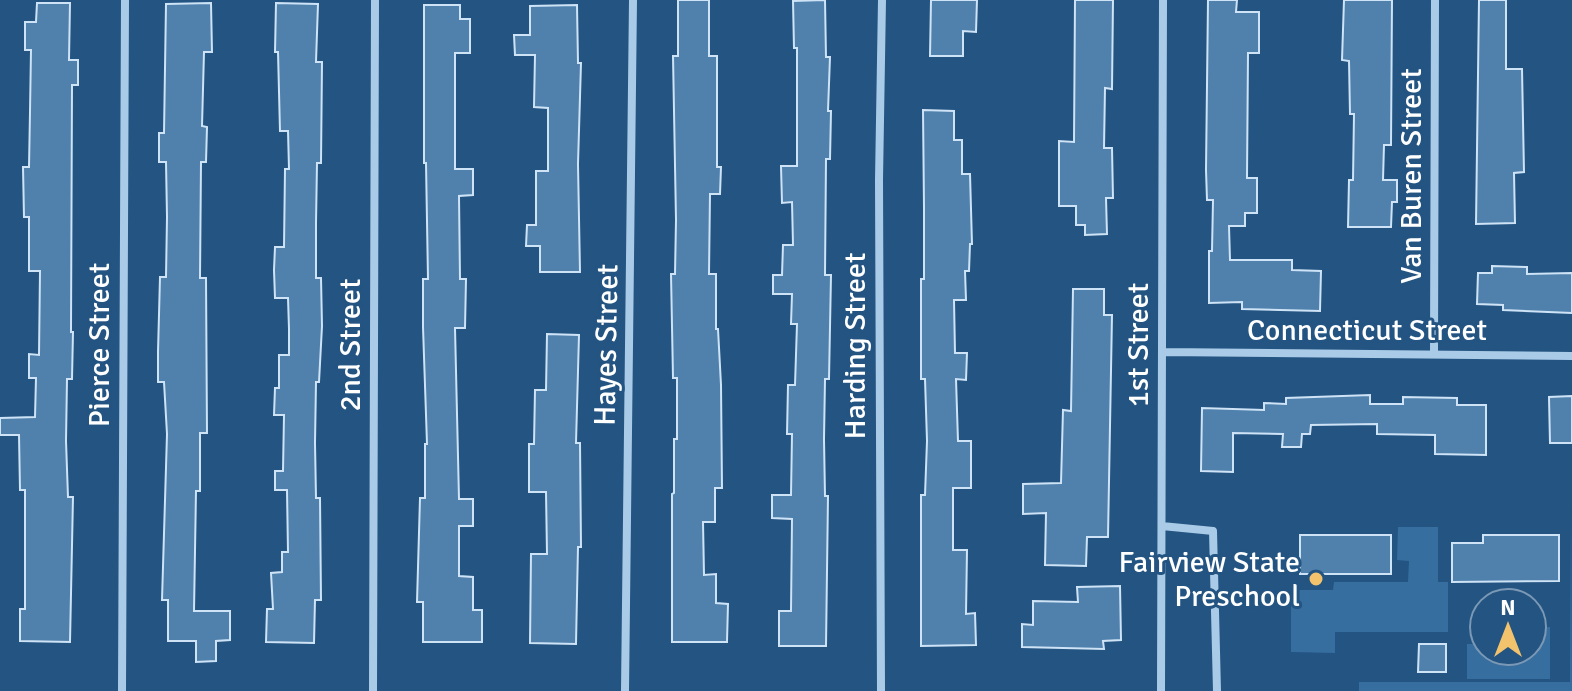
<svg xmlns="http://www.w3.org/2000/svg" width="1572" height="691" font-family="Signika,sans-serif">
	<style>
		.green { fill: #376ea0 }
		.building { fill: #5080ac; stroke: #cee3f6; stroke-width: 2 }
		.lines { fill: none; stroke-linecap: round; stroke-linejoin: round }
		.minor { stroke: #aacbe7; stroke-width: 8 }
		.poi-dot { fill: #f3c26d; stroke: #235482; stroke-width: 3 }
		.labels { text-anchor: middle; stroke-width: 6; stroke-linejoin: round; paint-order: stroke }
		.street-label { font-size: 30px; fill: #fff; stroke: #235482 }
		.poi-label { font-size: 30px; fill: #fff; stroke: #235482; text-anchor: end }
	</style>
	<rect width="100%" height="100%" fill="#235482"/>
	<path class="green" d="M1571,508L1572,691H1359V682H1570Z
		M1398,527H1438V582H1448V632H1335V653L1291,652V590H1333L1334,582H1408L1409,561L1397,560Z
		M1550,627V679H1467V644H1484V651H1532V628Z"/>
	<path class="building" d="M678,0H709V56H717V167H721L720,194H710L709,274H716V329H718L721,385L722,488H715V522H703L704,575L716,574V603L728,604L727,642H672V494L674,493V439H677V378H673L671,274H675L676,220L673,56H678Z
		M825,0L826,57H830L828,111H831L830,159H826L825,275H831L829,379H825L824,439L825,496H828L826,646H779V611H791L792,519L772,518V495H791L792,434H787L788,385H795L797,324H791L792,294H773V275H782L783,245H793L792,202L782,203L781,166H797V48H794L793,1Z
		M931,0H977L976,32L963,31V56H930Z
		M1075,0H1113L1112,89L1105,88L1104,148H1112L1113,198H1106L1107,234L1085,235V225H1076V206H1059V141L1074,142Z
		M1208,0H1237L1236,12H1259V53H1248L1247,178H1257V213H1245V226H1229L1230,260H1292V270L1321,271L1320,311L1242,309V302L1209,303V251H1212L1213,200H1207L1206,170Z
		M1344,0H1392L1391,145H1384L1383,180H1397V202H1392L1391,227H1348L1349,180H1353L1354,114H1350L1349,61L1342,60Z
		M1479,0H1506V69H1522L1524,172L1514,173L1515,223L1476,224Z
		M37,3H70L69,60H78V85H72L71,332H73L72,379H67L66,441L68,497H73L70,642L20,641V609H25V490H20L19,435H0V418L35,417L36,378H29V354L39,355L40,271H29V217H24L23,167H29L30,112L31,50H25V22H36Z
		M211,3L212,52H204L202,126L207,127L206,162H201L200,278H206L207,433H200V491H196L194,611H230V640L216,641V661L196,662V641H168V600H162L167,434L164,382H158V352L160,277H166L167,217L166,162H159V133H164L166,4Z
		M276,3L318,4L316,62H322L321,163H317L316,223V278H321L322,326L319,382H316L315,443L316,498H320L321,600H315L314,643L266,642L267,609H273L271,573L282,572V552H288L287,490H275V471H283L284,415H274L275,388H279V355H289V329L288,298H275L274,270L275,247H284L285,169H289L288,131H280L278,52H275Z
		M424,5H460V19H470V53H455V169H473V195L459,196L460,279H466L465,328H455L459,499H473V526H459V576L473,577V610H482V642H423V602H417L420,498H425V444H427L423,327V279H428L426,163H424Z
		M577,5L578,63H581L578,164L580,272H540V246H526L527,225H536V171H548V108L534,107L535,55H515L514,35H530V6Z
		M923,110L954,111V140H962V174H970L972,244H970L969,271H965L966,300H954L955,353H967L966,380L956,379L958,441H971V488H953V550H967L966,614L975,613L976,645L921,646V495H925L927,441L925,379H921V279H924V207Z
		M1492,266L1527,267V274L1572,273V313L1503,310V305L1477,304L1478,273H1492Z
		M1073,289H1104V315H1112L1108,537H1087L1086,566L1045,565L1046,513L1023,514V484L1061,483L1063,410L1071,411Z
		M547,334L579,335L576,443H580L581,547H578L576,644L530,643L531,554H547L546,492H529V444H534L535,390H546Z
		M1370,395V404H1403V397L1457,398V405H1486V455L1435,454V435L1377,434V424L1311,425L1310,434H1302L1301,447H1282L1283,434L1233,433V472L1201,471L1202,408L1264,410V403L1286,404V398Z
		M1572,396V443H1550L1549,397Z
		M1300,535H1391V574H1300Z
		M1483,535H1559V581L1452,582V543H1483Z
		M1120,586L1121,640L1103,641L1104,649L1022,647V624L1033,625V601L1078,602L1077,587Z
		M1419,644H1446V672H1418Z"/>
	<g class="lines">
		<path class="minor" d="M1162,352L1572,356
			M1434,353L1435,0
			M1162,526L1213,531L1217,691
			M122,691L125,0
			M373,691L375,0
			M625,691L633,0
			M881,691L879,180L882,0
			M1161,691L1163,0"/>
	</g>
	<circle class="poi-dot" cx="1316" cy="579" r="8"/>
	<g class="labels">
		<g class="street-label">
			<text transform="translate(1411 176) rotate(-90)" y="10">Van Buren Street</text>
			<text x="1367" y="340">Connecticut Street</text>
			<text transform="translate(99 345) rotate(-90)" y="10">Pierce Street</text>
			<text transform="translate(350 345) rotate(-90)" y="10">2nd Street</text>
			<text transform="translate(606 345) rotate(-89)" y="10">Hayes Street</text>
			<text transform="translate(1138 345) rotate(-90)" y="10">1st Street</text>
			<text transform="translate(855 346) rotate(-90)" y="10">Harding Street</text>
		</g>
		<g class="poi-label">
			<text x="1300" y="572">Fairview State<tspan x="1300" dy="34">Preschool</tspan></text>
		</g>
	</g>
	<g transform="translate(1508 627)"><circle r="38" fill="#235482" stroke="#7b98b4" stroke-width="2"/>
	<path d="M0-6L14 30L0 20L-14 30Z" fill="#f3c26d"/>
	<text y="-12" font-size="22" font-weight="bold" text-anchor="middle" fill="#ffffff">N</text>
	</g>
</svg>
